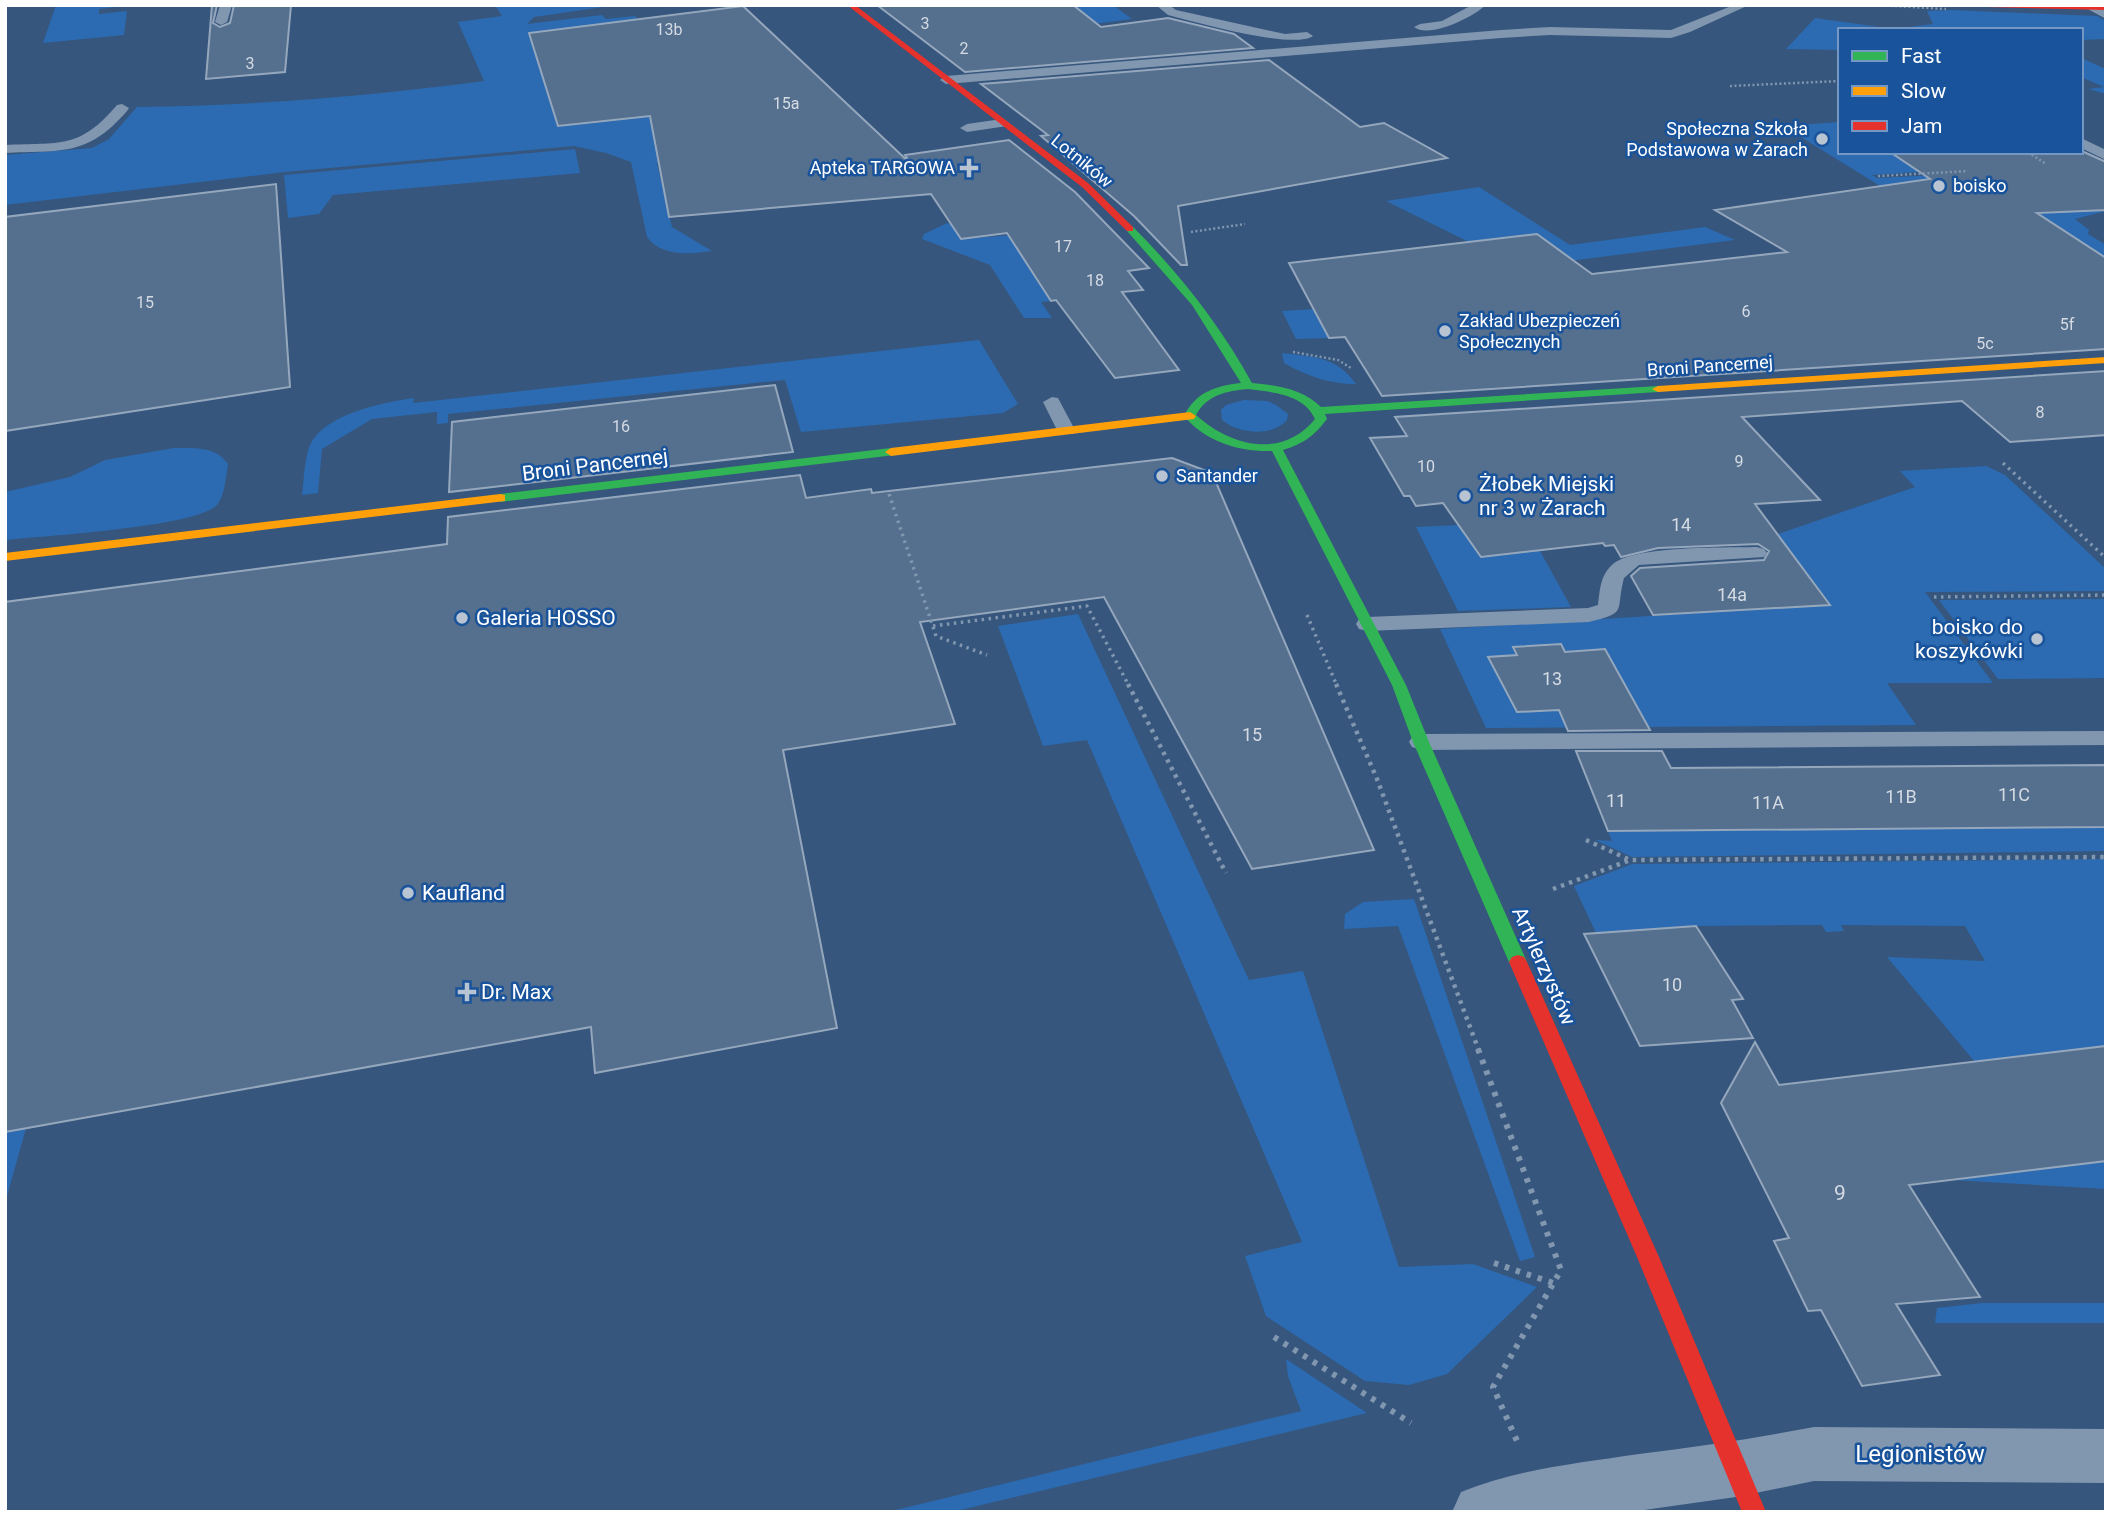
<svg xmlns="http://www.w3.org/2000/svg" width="2111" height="1517" font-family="Roboto,sans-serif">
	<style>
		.green { fill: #2c6bb1 }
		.building { fill: #556f8e; stroke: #95a7bc; stroke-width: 2 }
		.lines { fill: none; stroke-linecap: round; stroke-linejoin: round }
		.path-far3 { stroke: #8196af; stroke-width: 2.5; stroke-dasharray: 2 2.5; stroke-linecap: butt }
		.path-far2 { stroke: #8196af; stroke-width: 3.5; stroke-dasharray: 2.5 4.5; stroke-linecap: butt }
		.path-far1 { stroke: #8196af; stroke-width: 4.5; stroke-dasharray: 3.5 5; stroke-linecap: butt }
		.path { stroke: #8196af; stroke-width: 6; stroke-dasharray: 4.5 7; stroke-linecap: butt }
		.lane { fill: #8196af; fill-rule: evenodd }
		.street { fill: #8196af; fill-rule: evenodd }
		.fast { fill: #30b455; fill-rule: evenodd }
		.slow { fill: #ff9f0a; fill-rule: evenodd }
		.jam { fill: #e5322d; fill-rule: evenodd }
		.poi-dot { fill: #b9c4d2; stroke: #18539b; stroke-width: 2.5 }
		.labels { text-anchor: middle; stroke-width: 5; stroke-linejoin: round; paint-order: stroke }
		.far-number-label { font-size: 16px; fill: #d4dbe3 }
		.far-poi-label { font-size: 18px; fill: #fff; stroke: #18539b; text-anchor: start }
		.far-street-label { font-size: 18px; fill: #fff; stroke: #18539b }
		.number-label { font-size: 18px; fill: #d4dbe3 }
		.street-label { font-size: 21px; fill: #fff; stroke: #18539b }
		.poi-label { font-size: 21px; fill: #fff; stroke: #18539b; text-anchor: start }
		.near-number-label { font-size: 21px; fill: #d4dbe3 }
		.near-street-label { font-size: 24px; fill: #fff; stroke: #18539b }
	</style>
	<rect width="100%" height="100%" fill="#36567d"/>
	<path class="green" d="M56,5H133L99,9V14L127,11L124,35L43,43Z
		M495,5H617L534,17L527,24L602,15L606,19L635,16L653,38L762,50L786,47L812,71L552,109L558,126L645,117L703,122L721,156L657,163L672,227L712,251C690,254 661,257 647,237L631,162L606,153L574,146L285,172L5,205V155L92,148L109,139L137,107C254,106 369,96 484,81L458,22L502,16Z
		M1073,5H1113L1132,19L1079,26Z
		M1950,10L2097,16L2106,21V39L2081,40V30H1840V50L1786,49L1815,18L1894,29L1933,24L1927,11Z
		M2081,58L2106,69V94L2088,89L2104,87L2081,77Z
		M1840,122V152H1890L1911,166L2006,162L1965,169L1872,175L1877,178L1971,173L2106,189V211L2075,219L2089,230L2088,234L2106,245V269L1911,205L1783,126Z
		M575,149L580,173L333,195L319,214L288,218L284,175Z
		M1479,187L1570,245L1705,227L1735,240L1561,262L1501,258L1386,201Z
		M947,223L952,225L961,239L1013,235L1051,301L1041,302L1052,318H1024L990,265L922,239L924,234Z
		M1314,309L1329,338L1296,339L1282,311Z
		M979,340L1018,404L1003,413L801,432L785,380L448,414V423L437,424V412L372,419L322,449L318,493L302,495C304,480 304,460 310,445C324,414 384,402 414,398L413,403Z
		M1282,353C1314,357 1336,356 1356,384C1329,384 1307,376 1284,363Z
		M1244,400L1267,401L1276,405L1288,414L1287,420C1272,437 1239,434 1222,420L1221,410L1226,405Z
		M174,448C194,448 216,446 228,464C226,476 225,495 217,505C197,527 42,536 5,540V492L70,477L105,460Z
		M1986,466L2005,475L2106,569V591L1925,592L1993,683H1887L1916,725L1486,728L1440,629L1830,605L1778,534L1915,487L1900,471Z
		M1524,522L1571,607L1458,611L1416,527Z
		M2106,599V678L1998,679L1939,600Z
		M1078,614L1249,980L1303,971L1399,1267L1473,1264L1537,1287L1447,1374L1409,1385L1365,1381L1266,1316L1245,1256L1302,1242L1087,740L1043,746L998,626Z
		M2106,827V851L1632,857L1595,840L1612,841L1608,831Z
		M2106,859V1046L1975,1062L1887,957L1985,961L1965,926L1841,925L1844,931L1826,932L1822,925L1689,926L1596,933L1574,886L1632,864Z
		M1414,899L1535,1257L1520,1261L1398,926L1344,929L1345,914L1363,902Z
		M26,1128L23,1139L5,1203V1132Z
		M2106,1161V1189L1953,1180Z
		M1982,1303H2106V1323H1935L1937,1308Z
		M1286,1359L1367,1413L952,1512H888L1301,1411L1288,1376Z"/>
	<path class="building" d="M212,5H217L213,23L220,27L230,23L234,5H291L285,72L206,79Z
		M877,5H1073L1101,27L1168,18L1234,34L1253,48L965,72Z
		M743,6L912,165L905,155L1009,140L1075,192L1149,268L1128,271L1143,290L1122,292L1179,370L1115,378L1056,300L1051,301L1007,233L961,239L931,194L669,217L650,116L558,126L529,33Z
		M1269,60L1360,127L1384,123L1447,158L1178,206L1187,265H1181L1134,216L1041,136L1048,135L981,84Z
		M1890,152H2084L2106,162V210L2037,213L2106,258V349L1382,396L1345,337L1329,338L1289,263L1537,234L1592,274L1787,252L1715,210L1930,179Z
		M276,184L290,387L5,431V217Z
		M2106,371V435L2010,442L1962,401L1742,417L1820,500L1755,504L1830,605L1653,615L1631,576L1640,568L1764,560L1769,551L1758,544L1658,548L1621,557L1614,545L1605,546L1603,543L1481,557L1443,503L1416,506L1410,496H1404L1370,438L1407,436L1395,417Z
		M775,385L793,452L449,492L452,422Z
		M1172,458L1212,473L1374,850L1252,869L1104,597L920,622L955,724L783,750L837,1028L595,1073L591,1027L5,1132V602L447,544L448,517L800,475L806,498L871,489L872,493Z
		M1561,644L1565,652L1605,649L1650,730L1568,731L1559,710L1517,712L1488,657L1517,655L1513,647Z
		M1576,751H1662L1671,768L2106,765V827L1608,831Z
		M1696,926L1743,999L1732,1000L1753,1038L1640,1046L1584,934Z
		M1755,1042L1779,1085L2106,1046V1161L1909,1185L1980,1297L1896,1304L1940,1375L1862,1386L1821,1310L1808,1311L1774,1241L1789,1238L1721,1103Z"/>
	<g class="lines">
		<path class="path-far3" d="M1877,5L1946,9
			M1730,86L1840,81
			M2028,152L2046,164
			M1878,176L1968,171
			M1191,232L1245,224
			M1293,352L1338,360L1351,368"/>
		<path class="path-far2" d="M2003,463L2106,558
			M889,494L936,636L987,655
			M1934,597L2106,595
			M1307,615L1337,686
			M933,626L1087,606L1129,686"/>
		<path class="path-far1" d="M1128,684L1226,873
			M1336,684L1377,779L1479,1051
			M1586,840L1630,860
			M1553,889L1630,860L2106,857"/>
		<path class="path" d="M1478,1049L1561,1270L1493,1387L1517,1441
			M1494,1263L1553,1283
			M1274,1337L1411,1423"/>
		<path class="lane" d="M220,5H232L227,22L221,25L215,22Z
			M1156,5H1169L1176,10L1285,34L1307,32L1313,36C1294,50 1195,22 1168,15Z
			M1472,5H1486C1473,17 1430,39 1414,27L1420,24L1442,21Z
			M1734,5H1749L1690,32L1671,38L1550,35L1501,38L946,84L940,80L946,76L1501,30L1550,27L1671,30Z
			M2095,5L2106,11V19L2086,8Z
			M122,104L129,108L127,111C87,157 62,150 5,153V145C60,142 79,150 117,105Z
			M1002,119L1009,123L1007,126L967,132L960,128L967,124Z
			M2081,138L2106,150V160L2081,148Z
			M1052,397L1058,398L1075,430L1073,434H1059L1043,402Z
			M1757,547L1764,549L1767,553L1764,557L1639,565L1624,578C1615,612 1629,612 1589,622L1367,631L1359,629L1356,624L1359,619L1367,617L1588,608L1598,605C1600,590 1600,576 1612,565C1632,545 1726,548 1757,547Z
			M2106,731V745L1421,750L1412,747L1409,742L1412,737L1421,734Z"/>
		<path class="street" d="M1814,1427L2106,1429V1483L1814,1481L1736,1497L1630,1512H1452L1461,1492C1518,1469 1579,1463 1639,1454C1698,1447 1756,1438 1814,1427Z"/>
		<path class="fast" d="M1127,227H1133C1180,274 1220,325 1252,383C1277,385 1303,389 1321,407L1658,386L1664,389L1658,392L1325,414L1327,419C1314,436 1303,444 1283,450L1406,685L1429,742L1527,962L1524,967H1512L1509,962L1413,742L1392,685L1272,451C1239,452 1206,442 1184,416C1196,392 1215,386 1241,383L1192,305L1127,231ZM1248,389C1272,392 1304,394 1315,419C1283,459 1231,447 1196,415C1207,395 1226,391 1248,389Z
			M891,448L895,449V455L500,502L494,498L500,494Z"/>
		<path class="slow" d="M2106,357V363L1658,392L1652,389L1658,386Z
			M1190,412L1196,416L1194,419L891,456L885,452L891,448Z
			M500,494L505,495V501L5,561V553Z"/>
		<path class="jam" d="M847,5H855L1088,183L1133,227V231H1127L1082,187Z
			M1983,5L2106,6V10L1986,7Z
			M1518,955L1524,957L1527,962L1659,1257L1766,1512H1742L1637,1257L1509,962L1512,957Z"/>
	</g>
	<g class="poi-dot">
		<circle cx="1822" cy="139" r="7"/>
		<path d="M965.5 157.5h7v7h7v7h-7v7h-7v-7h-7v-7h7z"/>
		<circle cx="1939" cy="186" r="7"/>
		<circle cx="1445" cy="331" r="7"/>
		<circle cx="1162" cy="476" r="7"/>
		<circle cx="1465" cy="496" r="7"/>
		<circle cx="462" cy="618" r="7"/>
		<circle cx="2037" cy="639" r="7"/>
		<circle cx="408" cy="893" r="7"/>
		<path d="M463.5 981.5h7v7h7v7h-7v7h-7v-7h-7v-7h7z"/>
	</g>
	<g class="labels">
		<g class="far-number-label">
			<text x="925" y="29">3</text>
			<text x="669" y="35">13b</text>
			<text x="964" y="54">2</text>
			<text x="250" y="69">3</text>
			<text x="786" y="109">15a</text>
			<text x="1063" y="252">17</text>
			<text x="1095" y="286">18</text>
			<text x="145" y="308">15</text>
			<text x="1746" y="317">6</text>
			<text x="2067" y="330">5f</text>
			<text x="1985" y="349">5c</text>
			<text x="2040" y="418">8</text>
			<text x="621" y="432">16</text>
			<text x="1739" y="467">9</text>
			<text x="1426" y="472">10</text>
		</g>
		<g class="far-poi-label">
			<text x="1808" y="135" text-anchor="end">Społeczna Szkoła<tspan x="1808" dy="21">Podstawowa w Żarach</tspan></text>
			<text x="955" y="174" text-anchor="end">Apteka TARGOWA</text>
			<text x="1953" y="192">boisko</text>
			<text x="1459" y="327">Zakład Ubezpieczeń<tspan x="1459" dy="21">Społecznych</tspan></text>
			<text x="1176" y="482">Santander</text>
		</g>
		<g class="far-street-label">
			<text transform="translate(1082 161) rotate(39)" y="6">Lotników</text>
			<text transform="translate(1710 366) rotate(-4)" y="6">Broni Pancernej</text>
		</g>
		<g class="number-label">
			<text x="1681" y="531">14</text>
			<text x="1732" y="601">14a</text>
			<text x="1552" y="685">13</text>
			<text x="1252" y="741">15</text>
			<text x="2014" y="801">11C</text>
			<text x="1901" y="803">11B</text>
			<text x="1616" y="807">11</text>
			<text x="1768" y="809">11A</text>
			<text x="1672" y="991">10</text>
		</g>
		<g class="street-label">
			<text transform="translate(595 465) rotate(-7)" y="7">Broni Pancernej</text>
			<text transform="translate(1544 966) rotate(66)" y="7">Artylerzystów</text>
		</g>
		<g class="poi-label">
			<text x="1479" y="491">Żłobek Miejski<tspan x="1479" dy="24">nr 3 w Żarach</tspan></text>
			<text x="476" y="625">Galeria HOSSO</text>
			<text x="2023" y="634" text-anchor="end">boisko do<tspan x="2023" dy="24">koszykówki</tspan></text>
			<text x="422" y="900">Kaufland</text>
			<text x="481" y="999">Dr. Max</text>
		</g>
		<g class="near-number-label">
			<text x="1840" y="1200">9</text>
		</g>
		<g class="near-street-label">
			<text x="1920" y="1462">Legionistów</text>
		</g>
	</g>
	<rect width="2111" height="1517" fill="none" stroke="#ffffff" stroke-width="14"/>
	<rect x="1838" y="28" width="245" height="126" fill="#18539b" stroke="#7498c3" stroke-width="2"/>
	<rect x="1852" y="51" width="35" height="10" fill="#30b455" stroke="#7498c3" stroke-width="2"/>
	<text x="1901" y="63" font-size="21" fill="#ffffff">Fast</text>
	<rect x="1852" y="86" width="35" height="10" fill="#ff9f0a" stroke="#7498c3" stroke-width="2"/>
	<text x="1901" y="98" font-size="21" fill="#ffffff">Slow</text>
	<rect x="1852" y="121" width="35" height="10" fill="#e5322d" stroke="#7498c3" stroke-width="2"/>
	<text x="1901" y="133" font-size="21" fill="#ffffff">Jam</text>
</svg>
